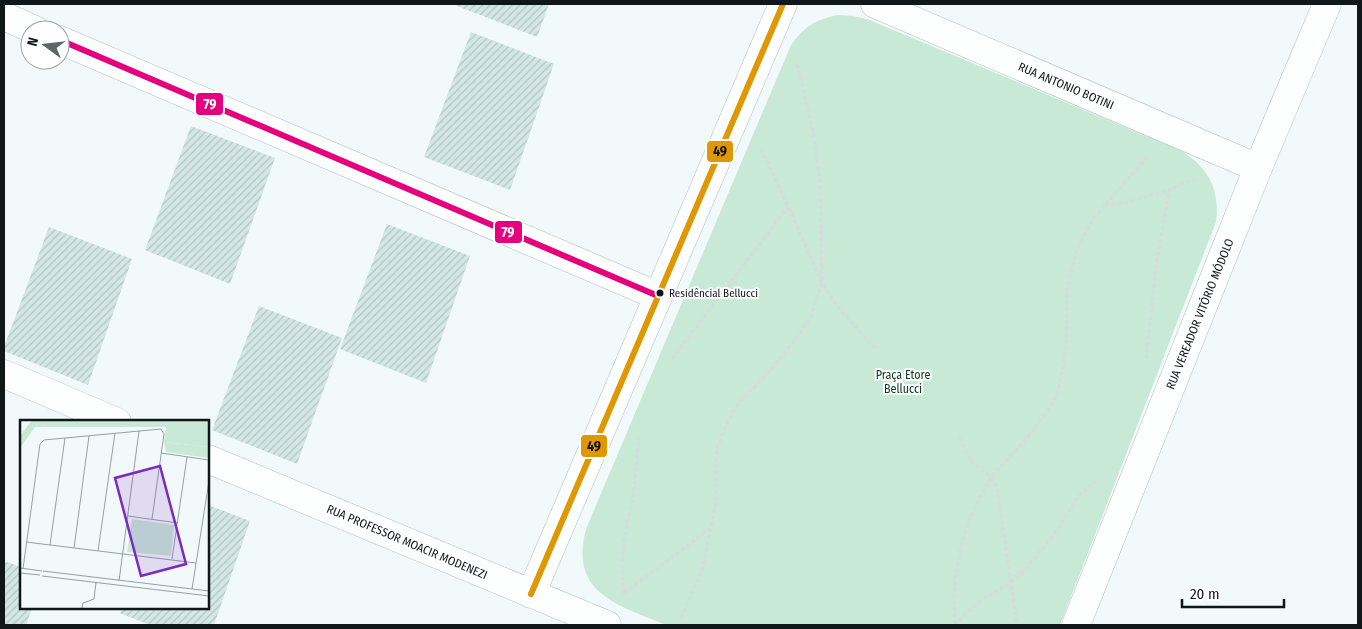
<svg xmlns="http://www.w3.org/2000/svg" width="1362" height="629" font-family="'Fira Sans Condensed',sans-serif">
	<style>
		.park { fill: #c7e9d6 }
		.building { fill: url(#building-hatch) }
		.lines { fill: none; stroke-linecap: round; stroke-linejoin: round }
		.minor-casing { stroke: #b7bec0; stroke-width: 29 }
		.path { stroke: #d8dbdb; stroke-width: 3; stroke-dasharray: 4 2.5; stroke-linecap: butt }
		.minor { stroke: #fdfefe; stroke-width: 28 }
		.bus-1-casing { stroke: #fff; stroke-width: 10 }
		.bus-2-casing { stroke: #fff; stroke-width: 10 }
		.bus-1 { stroke: #e5007d; stroke-width: 6 }
		.bus-2 { stroke: #e09802; stroke-width: 6 }
		.bus-dot { fill: #101719; stroke: #fff; stroke-width: 2 }
		.labels { text-anchor: middle; stroke-width: 4; stroke-linejoin: round; paint-order: stroke }
		.bus-label { font-size: 11px; fill: #101719; stroke: #fff; text-anchor: start }
		.street-label { font-size: 12px; fill: #101719; stroke: #fff }
		.park-label { font-size: 12px; fill: #0e4027; stroke: #fff }
		.inset-road { fill: none; stroke: #989fa0; stroke-width: 1 }
		.view { fill: #7b2cbf; fill-opacity: 0.15; stroke: #7b2cbf; stroke-width: 2.5 }
		.inset-edge { fill: none; stroke: #101719; stroke-width: 2.5 }
		.line-badge { stroke: #fff; stroke-width: 2 }
		.badge-label { font-size: 14px; text-anchor: middle; font-weight: bold; fill: #fff }
		.pale-badge-label { font-size: 14px; text-anchor: middle; font-weight: bold; fill: #111 }
	</style>
	<defs>
		<pattern id="building-hatch" width="6" height="6" patternUnits="userSpaceOnUse" patternTransform="scale(1.25)"><rect width="6" height="6" fill="#d3e7e5"/><path d="M-1 1l2-2M0 6l6-6M5 7l2-2" fill="none" stroke="#b4c5c4"/></pattern>
	</defs>
	<rect width="100%" height="100%" fill="#f2f9fa"/>
	<path class="park" d="M838,15L853,16L867,19L1182,151C1209,169 1220,189 1216,222L1060,625H666C618,605 569,594 586,529L791,45C805,26 816,19 838,15Z"/>
	<path class="building" d="M452,4H549L537,37Z
		M471,32L554,64L510,190L424,157Z
		M191,126L275,158L230,284L145,250Z
		M387,224L470,256L426,383L340,349Z
		M49,227L132,259L88,385L4,351V347Z
		M259,306L342,338L297,464L212,430Z
		M208,505L250,521L214,625H150L120,613L122,608H208Z
		M4,561L21,567V608H32L26,625H4Z"/>
	<g class="lines">
		<defs>
			<path id="minor" d="M875,4L1258,168
				M4,16L35,30
				M60,40L658,296
				M4,374L117,422
				M208,459L607,625
				M531,594L783,4
				M1076,625L1258,168L1327,4"/>
		</defs>
		<use href="#minor" class="minor-casing"/>
		<path class="path" d="M761,149L788,206L822,283L837,306L877,350
			M1105,205L1128,202L1169,190L1195,179
			M672,359L788,207
			M1146,359L1157,260L1169,190
			M959,438L970,459L976,466L991,477L997,487L1017,625
			M624,593L711,528
			M624,594L622,563L624,543L628,519L633,499L639,438
			M681,618L702,571L716,503V471L717,447L726,426L738,404L772,369L796,339L811,316L822,283L820,183L813,131L797,63
			M955,624L954,598L956,573L961,548L968,523L979,499L991,477L1032,433L1053,402L1060,383L1066,348L1067,290L1076,251L1092,220L1149,155
			M954,625L979,602L1011,582L1028,566L1053,536L1079,496L1099,478"/>
		<use href="#minor" class="minor"/>
		<defs>
			<path id="bus-1" d="M60,40L658,296"/>
			<path id="bus-2" d="M531,594L783,4"/>
		</defs>
		<use href="#bus-1" class="bus-1-casing"/>
		<use href="#bus-2" class="bus-2-casing"/>
		<use href="#bus-1" class="bus-1"/>
		<use href="#bus-2" class="bus-2"/>
	</g>
	<circle class="bus-dot" cx="660" cy="293" r="4.5"/>
	<g class="labels">
		<g class="bus-label">
			<text x="669" y="297">Residêncial Bellucci</text>
		</g>
		<g class="street-label">
			<text transform="translate(1066 86) rotate(23)" y="4">RUA ANTONIO BOTINI</text>
			<text transform="translate(1200 314) rotate(-68)" y="4">RUA VEREADOR VITÓRIO MÓDOLO</text>
			<text transform="translate(407 542) rotate(23)" y="4">RUA PROFESSOR MOACIR MODENEZI</text>
		</g>
		<g class="park-label">
			<text x="903" y="379">Praça Etore<tspan x="903" dy="14">Bellucci</tspan></text>
		</g>
	</g>
	<g transform="translate(20 420)">
		<rect width="189" height="189" fill="#f2f9fa"/>
		<path d="M12,0H27L23,7H15L0,28V16ZM153,0H189V27L144,22L146,7H153Z" fill="#c7e9d6"/>
		<path d="M27,0H153V7H23ZM144,22L189,27V38L146,32ZM112,99L154,105L151,136L107,132Z" fill="#c7e9d6"/>
		<path class="inset-road" d="M141,33L189,40M108,96L158,103M6,122L176,143M30,125L45,18M54,128L69,16M78,131L95,13M152,139L167,37M0,148L22,151M3,149L20,24L24,20L141,9L144,14L132,99M23,151L189,171M0,153L20,155M22,156L189,176M99,161L119,11M172,169L189,61M62,188L63,183L74,179L76,162"/>
		<path class="view" d="M140,46L166,144L121,156L95,58Z"/>
		<rect width="189" height="189" class="inset-edge"/>
	</g>
	<g class="line-badge">
		<rect x="195" y="92" width="29" height="24" rx="5" fill="#e5007d"/>
		<rect x="706" y="140" width="28" height="23" rx="5" fill="#e09802"/>
		<rect x="494" y="220" width="29" height="24" rx="5" fill="#e5007d"/>
		<rect x="580" y="434" width="28" height="24" rx="5" fill="#e09802"/>
	</g>
	<g class="badge-label">
		<text x="210" y="109">79</text>
		<text x="508" y="237">79</text>
	</g>
	<g class="pale-badge-label">
		<text x="720" y="156">49</text>
		<text x="594" y="451">49</text>
	</g>
	<rect width="1362" height="629" fill="none" stroke="#101719" stroke-width="10"/>
	<g transform="translate(45 45) rotate(285)"><circle r="24" fill="#ffffff" stroke="#9fa2a3"/>
	<path d="M0-4L9 19L0 12L-9 19Z" fill="#5f6668"/>
	<text y="-8" font-size="14" font-weight="bold" text-anchor="middle" fill="#101719">N</text>
	</g>
	<path d="M1182 599v8h102v-8" fill="none" stroke="#101719" stroke-width="2.5"/>
	<text x="1190" y="599" font-size="15" fill="#101719" stroke="#ffffff" stroke-width="4" paint-order="stroke">20 m</text>
</svg>
